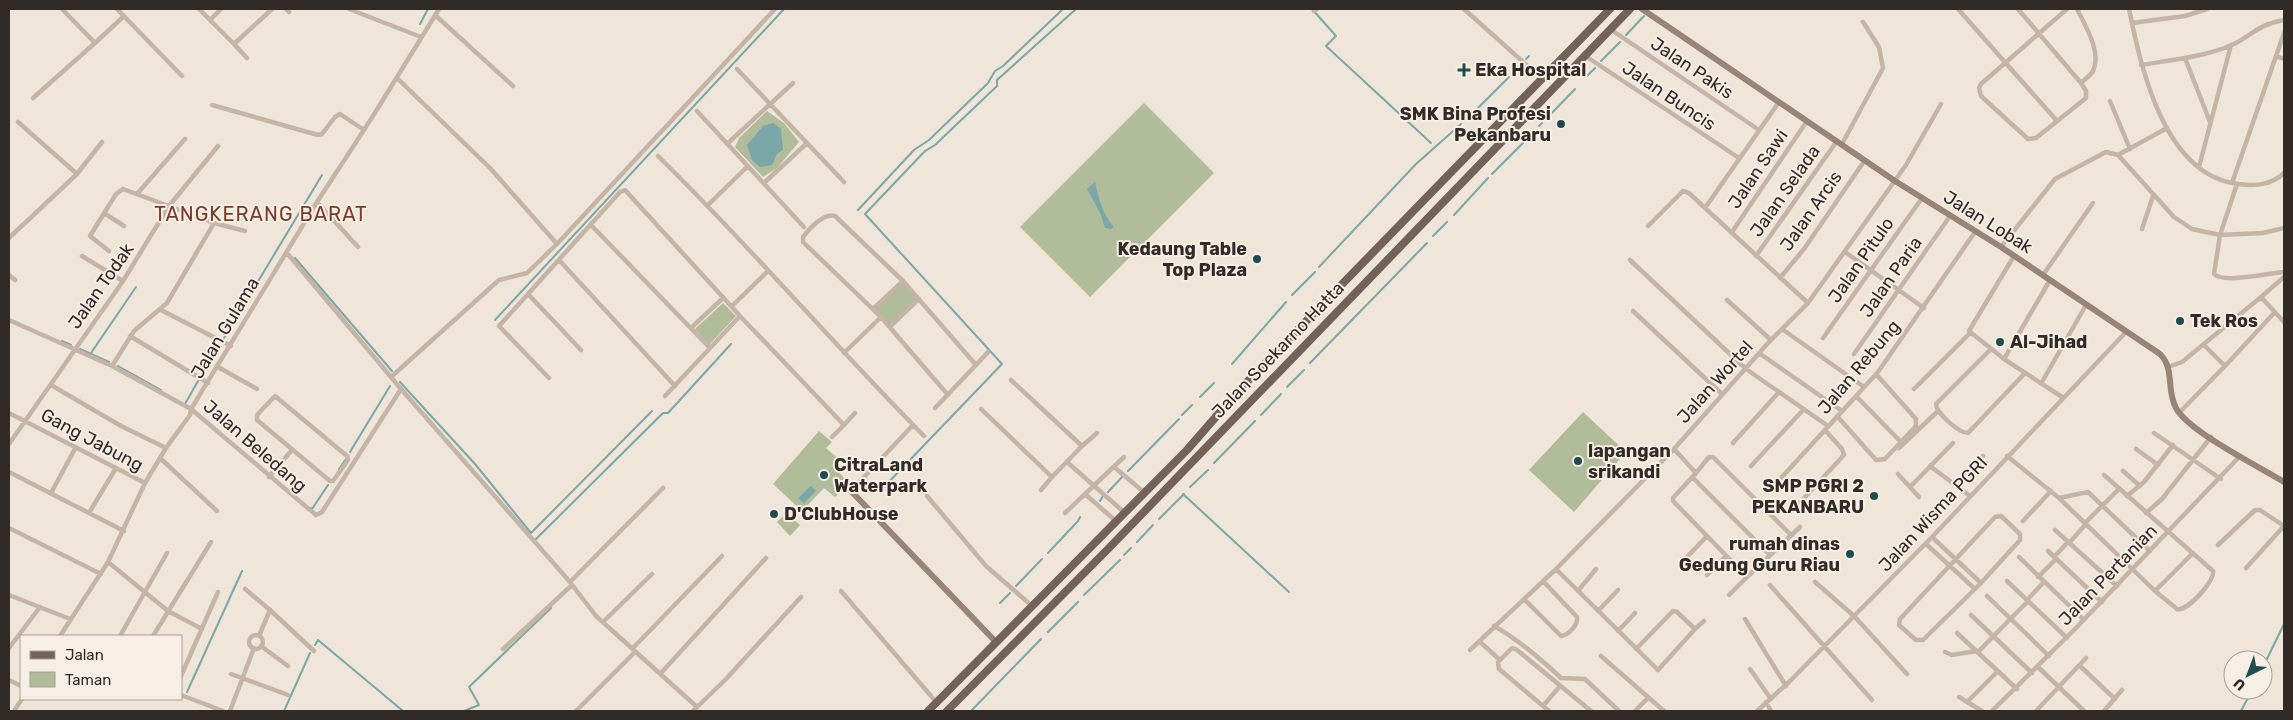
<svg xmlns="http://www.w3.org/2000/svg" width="2293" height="720" font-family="Rubik,sans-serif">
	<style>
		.green { fill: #b1bc9b }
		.water { fill: #7ba7a9 }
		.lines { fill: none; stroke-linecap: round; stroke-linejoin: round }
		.stream { stroke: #7ba7a9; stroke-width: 2 }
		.street { stroke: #c5b5a6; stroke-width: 4.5 }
		.secondary { stroke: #998478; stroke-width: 6 }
		.primary { stroke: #736259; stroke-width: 8 }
		.poi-dot { fill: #204c50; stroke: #f7efe5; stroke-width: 2 }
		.labels { text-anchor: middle; stroke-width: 4; stroke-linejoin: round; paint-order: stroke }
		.street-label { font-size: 18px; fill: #322a26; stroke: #f7efe5 }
		.poi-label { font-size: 18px; font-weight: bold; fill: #322a26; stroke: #f7efe5; text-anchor: start }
		.quarter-label { font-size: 20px; letter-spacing: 1px; fill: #7a3b27; stroke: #f7efe5 }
	</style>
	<rect width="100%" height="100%" fill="#efe5d9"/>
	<path class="green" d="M1144,103L1214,173L1090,297L1020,227Z
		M767,111L784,123L799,142L777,168L763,177L735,147L739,138Z
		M902,282L918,299L889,325L875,309Z
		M723,303L736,316L709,345L695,329Z
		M1583,412L1626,452L1574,512L1529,470Z
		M819,431L832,442L826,448L840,460L834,466L849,484L835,497L824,488L802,511L773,484Z
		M786,513L800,525L790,536L777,522Z"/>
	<path class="water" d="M773,123L781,129L783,150L777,154L772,165L760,167L752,160L747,145L763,126Z
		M1095,182C1099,199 1102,213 1113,226L1112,229L1105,228L1101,215L1087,189Z
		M811,486L816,491L804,503L798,498Z"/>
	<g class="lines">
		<path class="stream" d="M1312,9L1336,36L1326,46L1431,143
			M1651,9H1652
			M420,24L428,9
			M1626,35L1644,16
			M1526,59L1529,56
			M1601,61L1620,42
			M1587,76L1595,68
			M1476,110L1509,77
			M1549,116L1575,89
			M1539,126L1542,123
			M1492,174L1533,133
			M858,210L914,150L929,140L988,83L995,71L1003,66L1063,9
			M1454,215L1488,178
			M1433,236L1447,222
			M295,258L392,371
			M1319,267L1416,164L1461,124
			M1292,295L1315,272
			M495,320L784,9
			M224,338L322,175
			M62,341L71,345
			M80,349L109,362
			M91,353L136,287
			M1310,363L1427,243
			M1232,364L1286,302
			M118,366L161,390
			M203,373L219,346
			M400,382L475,464L531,533L652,411
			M1287,387L1304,370
			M1200,397L1214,383
			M185,404L198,381
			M1182,415L1192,405
			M1261,415L1281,394
			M350,452L390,386
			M1214,463L1255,421
			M339,469L346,459
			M1128,471L1179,419
			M1190,487L1208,470
			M883,488L1002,364L865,214L925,151L935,145L997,86V80L1076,9
			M1108,492L1123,476
			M1183,494L1289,592
			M1100,501L1103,496
			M311,508L312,509L328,485
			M1159,519L1184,494
			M535,540L663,413H668L731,344
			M1137,542L1153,525
			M1048,553L1078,521L1080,517
			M1124,555L1131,548
			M1016,586L1042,559
			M1084,595L1120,560
			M1000,603L1010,593
			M1048,632L1078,602
			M315,645L318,640L403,711
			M2263,667L2284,624
			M187,692L242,571
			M284,711L310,653
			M464,711L479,705L469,687L551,608
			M971,711L1041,639
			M2241,711L2252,690"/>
		<path class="street" d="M62,9L95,43L124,16
			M117,9L182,76
			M199,9L234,44
			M286,9L289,12
			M349,9L421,37
			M1464,9L1541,78
			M1958,9L2057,121
			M2018,9L2081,83
			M2067,9L1981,84L1979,88L1981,96L2028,139L2036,138L2086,98V91L2081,83C2085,79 2090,76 2093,71C2102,52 2085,25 2077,9
			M2129,9C2141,68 2164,175 2238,184C2255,186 2270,186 2284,173
			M1314,11L1317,9
			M435,15L513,86
			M210,20L221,9
			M2132,23L2185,16L2207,9
			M1610,29L1759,130
			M1584,55L1739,158
			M2276,56L2284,59
			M247,58L234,44L272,9
			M2185,58L2210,122
			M2141,65C2171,60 2204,57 2232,45C2254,34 2257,25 2284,20
			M737,69L844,182
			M397,78L491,169L557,244
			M33,98L95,43
			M2110,101L2130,149
			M212,105L318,135L322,134L335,117L340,114L364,130
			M697,111L804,227
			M18,122L77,174
			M728,143L793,83
			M1842,144L1883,68L1879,47L1863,22
			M2118,155L2167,128
			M658,156C750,246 833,344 924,436
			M2199,167L2231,45
			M764,183L806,144
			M2232,183L2284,33
			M2237,184L2220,235L2214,274C2224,284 2268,273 2284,272
			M137,194L185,139
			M317,202L358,247
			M708,205L748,166
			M1705,208L1808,303
			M104,213L124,226
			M591,225L710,348
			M1648,226L1683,191L1689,193L1705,208L1779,102
			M2142,229L2153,196
			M1732,232L1807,121
			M9,238L77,174L102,142
			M2001,247L2055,179L2106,152L2118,155L2174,217L2192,229L2220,235L2263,233L2284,228
			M109,251L90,236L116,194L123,189L214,223
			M1845,252L1924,308
			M287,253L401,389L570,582L596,616L697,707
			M82,256L123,281
			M1756,256L1837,141
			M2014,256L1969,331L2004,359L2062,397
			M559,260L675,386
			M1630,260L1746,369L1828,426
			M9,275L15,280
			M2043,275L2093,203
			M1780,278L1804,249L1865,160
			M528,294L581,350
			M2261,297L2284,277
			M1727,300L1771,340
			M732,306L767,272
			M873,309L903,281
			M161,310L231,346
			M1633,311L1722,394
			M9,320L112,366L191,409L316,515L322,512L401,389
			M890,327L919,299
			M691,328L723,298
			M1782,329L1864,387
			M130,336L208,383
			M1823,338L1922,198
			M1991,349L1936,404C1936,413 1959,433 1968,433L2025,373
			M844,353L881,317
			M1759,353L1842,411
			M1854,354L1950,216
			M2004,359L2050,280
			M976,365L988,352
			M112,366L134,331L167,303L214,223L245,231
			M2225,366L2275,312
			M218,367L257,389
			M2168,367L2182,362L2261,297L2284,322
			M1876,374L1916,419V426L1901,442
			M391,377L499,280L527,273L557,244L775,9
			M549,378L499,326L620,192L625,190L740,316L844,425L832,437
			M2042,382L2086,305
			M51,385L121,426L166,448
			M1914,389L1970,333
			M275,396L347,456L348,460L333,481H330L257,420V415Z
			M665,396L740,316
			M935,408L976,365L903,281L835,216C824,212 809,229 803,237V242L881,317L948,395
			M981,409L1052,477L1054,475L1082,446L1011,380
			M9,413L145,483
			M2179,413L2225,366L2204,345
			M1837,416L1876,460L1885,459L1901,442L1856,396
			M844,425L855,413
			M2154,433L2221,479
			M1733,443L1779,392
			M9,444L123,281L169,206L218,146
			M1082,446L1097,433
			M1899,448L1938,411
			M1674,449L1696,473L1673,498V501L1747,577L1800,527
			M2136,449L2158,465
			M2007,456L2059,498L2155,591L2177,609C2187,612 2215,581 2213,571L2104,475
			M160,458L217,511
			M1067,462L1125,513
			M1751,466L1804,409
			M1930,466L1970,496
			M1114,467L1145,493
			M2123,471L2140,486
			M9,472L124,531
			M1696,473L1709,457H1713L1791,535
			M1898,474L1919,497
			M269,477L291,451
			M1692,477L1770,555
			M1956,485L1983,456
			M1910,487L1953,443
			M1771,489L1878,372L1975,232
			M1041,490L1052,477
			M851,491L913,425
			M51,493L76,447
			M1085,494L1117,522
			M927,496L986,566L1032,606
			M2127,496L2144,482L2173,445
			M2059,498L2088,492L2150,551
			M1794,509L1844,455L1842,449L1825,430
			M89,513L116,468
			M1065,513L1124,457
			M2146,513L2162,499L2211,437
			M2001,516L2020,534V540L1981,583L1923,640H1916L1899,625L1900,619L1995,517Z
			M2023,521L2051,491
			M2085,523L2119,489
			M9,528L101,574
			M2055,530L2117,586
			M1932,537L1981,583
			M2069,543L2086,524
			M1926,544L1975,589
			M2218,545L2255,510H2260L2284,526
			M2048,551L2102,602
			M1688,556L1707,536
			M2019,557L2084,620
			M2054,557L2068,542
			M108,562L168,611L202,629
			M2246,568L2284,526
			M1707,575L1726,556
			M2038,577L2056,559
			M2007,581L2067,638
			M570,582L663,488
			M1815,582L1854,616L1907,674
			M1770,585L1872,700
			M245,589L270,610
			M841,591L937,703
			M1578,591L1596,569
			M2155,591L2193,553
			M9,595L70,619
			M1729,595L1747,577
			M1987,596L2049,656
			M1524,599L1561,636C1569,635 1578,625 1577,617L1543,581
			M2027,600L2043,583
			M1598,611L1618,590
			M1971,615L2032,673
			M1745,619L1786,686
			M603,622L652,574
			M1494,626C1519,640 1540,658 1561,678L1585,679L1619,711
			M1695,629L1704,621
			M1618,631L1635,613
			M1957,633L2017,689
			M249 642a7 7 0 1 1 14 0a7 7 0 1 1-14 0Z
			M60,636L108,562L145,483L166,448L190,415L191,409L317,202L373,116L439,9
			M120,636L167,553
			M153,636L211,542
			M259,636L270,610L314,651
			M1479,641L1500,660
			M261,646L288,666
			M9,648L40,607
			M503,649L572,585
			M632,649L722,556
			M1636,649L1673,611L1677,612L1695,629L1658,670L1556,569L1674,449L1769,342L1808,303L1906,165L1941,104
			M1470,650L1556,569
			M1945,652L1952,655L1976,651
			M1978,652L2028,601
			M1601,656L1664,711
			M2080,666L2115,699
			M2038,667L2084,711
			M1750,669L1771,699
			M661,673L766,558
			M231,674L288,695
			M181,676L218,592
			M9,680L21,686
			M181,695L223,711
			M1959,697L1982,711
			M1766,702L1771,711
			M1967,702L1998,671
			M1543,706L1560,686
			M14,711L22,699
			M230,711L254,648
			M576,711L635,652
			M693,711L726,679L801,597
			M1549,711L1499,669L1498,662L1512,648L1517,650L1591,711
			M1635,711L1648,698
			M1757,711L1789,682L1932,537L2126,332
			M1992,711L2076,628L2240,456
			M2036,711L2086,658
			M2104,711L2122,690"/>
		<path class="secondary" d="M1642,9L1895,181L2001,247L2160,354C2175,369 2166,390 2176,408C2189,432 2258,466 2284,482
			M851,491L996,642"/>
		<path class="primary" d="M928,711L1187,450L1241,388L1610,9
			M947,711L1109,548L1630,9"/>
	</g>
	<g class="poi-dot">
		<path d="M1461.5 62.5h5v5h5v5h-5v5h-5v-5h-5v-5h5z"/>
		<circle cx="1561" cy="124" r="5"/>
		<circle cx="1257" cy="259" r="5"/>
		<circle cx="2180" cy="321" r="5"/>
		<circle cx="2000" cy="342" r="5"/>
		<circle cx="1578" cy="461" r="5"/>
		<circle cx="824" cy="475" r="5"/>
		<circle cx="1874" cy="496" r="5"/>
		<circle cx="774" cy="514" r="5"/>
		<circle cx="1850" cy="554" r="5"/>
	</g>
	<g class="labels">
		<g class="street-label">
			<text transform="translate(1692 68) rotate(34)" y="6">Jalan Pakis</text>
			<text transform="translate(1669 96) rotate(34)" y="6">Jalan Buncis</text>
			<text transform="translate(1758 169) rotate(-56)" y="6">Jalan Sawi</text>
			<text transform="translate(1785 191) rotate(-55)" y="6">Jalan Selada</text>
			<text transform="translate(1811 211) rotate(-55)" y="6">Jalan Arcis</text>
			<text transform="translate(1988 222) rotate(32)" y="6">Jalan Lobak</text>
			<text transform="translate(1861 260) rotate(-55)" y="6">Jalan Pitulo</text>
			<text transform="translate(1891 277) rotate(-55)" y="6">Jalan Paria</text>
			<text transform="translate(101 286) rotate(-55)" y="6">Jalan Todak</text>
			<text transform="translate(225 328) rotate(-59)" y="6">Jalan Gulama</text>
			<text transform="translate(1278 350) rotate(-46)" y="6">Jalan Soekarno Hatta</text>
			<text transform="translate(1859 367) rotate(-50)" y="6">Jalan Rebung</text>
			<text transform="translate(1715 382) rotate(-48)" y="6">Jalan Wortel</text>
			<text transform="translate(92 440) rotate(28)" y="6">Gang Jabung</text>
			<text transform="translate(255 446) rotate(41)" y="6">Jalan Beledang</text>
			<text transform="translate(1933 514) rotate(-47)" y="6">Jalan Wisma PGRI</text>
			<text transform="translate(2108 575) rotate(-46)" y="6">Jalan Pertanian</text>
		</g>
		<g class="poi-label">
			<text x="1475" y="76">Eka Hospital</text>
			<text x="1551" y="120" text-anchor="end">SMK Bina Profesi<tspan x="1551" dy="21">Pekanbaru</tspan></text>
			<text x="1247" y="255" text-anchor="end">Kedaung Table<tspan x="1247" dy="21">Top Plaza</tspan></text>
			<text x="2190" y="327">Tek Ros</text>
			<text x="2010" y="348">Al-Jihad</text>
			<text x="1588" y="457">lapangan<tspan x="1588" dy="21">srikandi</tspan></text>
			<text x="834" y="471">CitraLand<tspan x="834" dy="21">Waterpark</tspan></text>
			<text x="1864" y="492" text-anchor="end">SMP PGRI 2<tspan x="1864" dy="21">PEKANBARU</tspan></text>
			<text x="784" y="520">D'ClubHouse</text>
			<text x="1840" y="550" text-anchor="end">rumah dinas<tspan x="1840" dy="21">Gedung Guru Riau</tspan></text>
		</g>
		<g class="quarter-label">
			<text x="261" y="221">TANGKERANG BARAT</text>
		</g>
	</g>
	<rect width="2293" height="720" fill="none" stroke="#322a26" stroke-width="20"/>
	<rect x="20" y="635" width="162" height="65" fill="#f7efe5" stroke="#a8a099"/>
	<rect x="30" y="651" width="25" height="8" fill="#736259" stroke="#a8a099"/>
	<text x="65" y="660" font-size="15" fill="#322a26">Jalan</text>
	<rect x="30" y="672" width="25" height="15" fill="#b1bc9b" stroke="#a8a099"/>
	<text x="65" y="685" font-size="15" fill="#322a26">Taman</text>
	<g transform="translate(2248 675) rotate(222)"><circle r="24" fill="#f7efe5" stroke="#a8a099"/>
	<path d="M0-4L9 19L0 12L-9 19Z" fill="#204c50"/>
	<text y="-8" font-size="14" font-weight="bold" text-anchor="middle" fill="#322a26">U</text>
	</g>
</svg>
